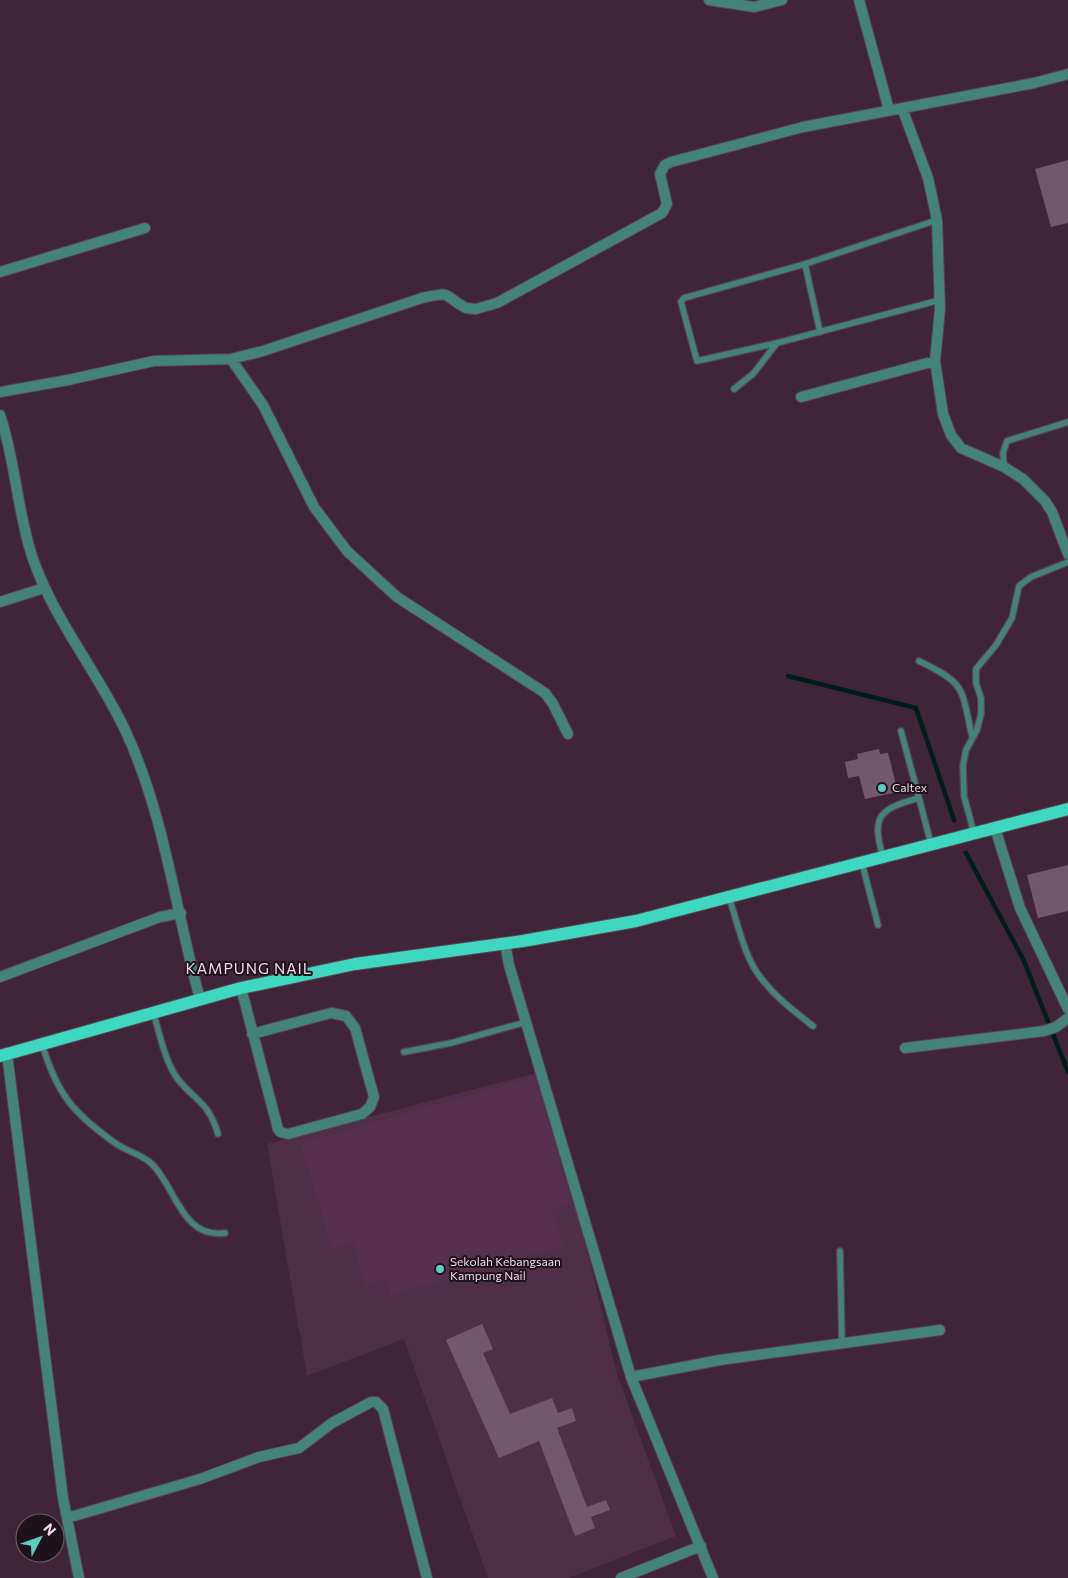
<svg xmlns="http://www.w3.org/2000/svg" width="1068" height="1578" font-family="Commissioner,sans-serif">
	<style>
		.built { fill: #4f2f46 }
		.green { fill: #562f4c }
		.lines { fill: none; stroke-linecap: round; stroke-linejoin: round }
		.stream { stroke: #011d19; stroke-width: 4.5 }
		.building { fill: #75576c }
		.service-casing { stroke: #5b4253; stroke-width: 8 }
		.minor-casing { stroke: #5b4253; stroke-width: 12 }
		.tertiary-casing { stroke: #5b4253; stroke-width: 12 }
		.primary-casing { stroke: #5b4253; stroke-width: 14 }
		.service { stroke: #438378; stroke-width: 5.5 }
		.minor { stroke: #438378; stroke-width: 10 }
		.tertiary { stroke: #438378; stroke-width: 10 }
		.primary { stroke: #3ed7c1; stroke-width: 12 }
		.poi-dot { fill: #5bcebb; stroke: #1e121b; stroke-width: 2 }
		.labels { text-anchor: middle; stroke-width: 4; stroke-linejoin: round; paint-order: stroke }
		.poi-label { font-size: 12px; fill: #eddbe7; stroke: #1e121b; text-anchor: start }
		.quarter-label { font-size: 15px; letter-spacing: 1px; fill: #eddbe7; stroke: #1e121b }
	</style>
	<rect width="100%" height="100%" fill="#3f2537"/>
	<path class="built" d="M536,1073L575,1200L617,1374L676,1536L569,1578H488L404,1339L307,1376L267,1144Z"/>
	<path class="green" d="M535,1076L572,1204L552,1210L563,1246L391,1295L387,1279L366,1285L353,1243L332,1249L301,1143Z"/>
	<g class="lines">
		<path class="stream" d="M788,676L916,708L954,820
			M966,853L1024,961L1068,1072"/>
	</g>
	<path class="building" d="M1068,160V223L1051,227L1035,169Z
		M879,749L880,754L888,753L898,792L865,799L859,776L848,778L845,762L858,759L857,754Z
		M1068,865V911L1038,918L1027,875Z
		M482,1324L493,1349L483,1353L510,1414L552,1398L558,1413L572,1408L576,1421L557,1428L587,1507L606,1500L610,1510L591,1517L595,1528L575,1536L539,1441L499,1458L446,1340Z"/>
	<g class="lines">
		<defs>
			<path id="service" d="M937,220L805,264L684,298L681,302L697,361L777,343L940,300
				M805,264L820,332
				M734,389L753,374L777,343
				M1004,467L1003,453L1007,441L1068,422
				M919,661C967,684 961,688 972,736
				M901,731L919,798
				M974,833L964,796L963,765L966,750L977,730L981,714V698L976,683V669L996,645L1012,618L1019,586L1031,577L1068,562
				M883,857C871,816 879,809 919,798L931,844
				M862,863L878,925
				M729,898C738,923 744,957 761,978C775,997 794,1011 813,1026
				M153,1012C160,1034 164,1059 177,1078C194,1101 208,1100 218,1134
				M42,1044C57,1094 73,1113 115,1143C126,1151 143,1155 152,1164C176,1188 182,1239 225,1233
				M404,1052L451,1043L526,1022
				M840,1251L842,1344"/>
			<path id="minor" d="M709,0L754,7L782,0
				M859,0L889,110
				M902,108L928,178L937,220L940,309L935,361L943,414L951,435L961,448L1004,467L1023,479L1045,501L1052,512L1068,554
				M0,272L145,228
				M231,359L263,405L314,507L347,551L397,597L545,693L553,704L568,734
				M0,392L68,380L154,361L231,359L263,351L422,298C455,291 441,295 466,308L476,309L497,303L662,213L667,204L660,174L665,165L671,162L803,127L1034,83L1068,74
				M801,397L935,361
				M0,602L44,588
				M995,828L1020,908L1068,1009
				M505,943L509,965L631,1377L713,1578
				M0,977L160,917L181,913
				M241,988L278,1129L280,1132L288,1134L362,1114L370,1107L374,1097L355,1028L346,1016L331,1013L252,1034
				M905,1048L1044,1031L1056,1027L1068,1018
				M7,1054L63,1498L79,1578
				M631,1377L720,1360L940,1330
				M67,1518L200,1479L259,1457L299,1448L332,1423L371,1402H376L383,1409L427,1578
				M621,1578L701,1546"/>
			<path id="tertiary" d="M0,415C16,462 17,513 33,559C55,622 98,672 126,732C165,817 175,909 200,999"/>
			<path id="primary" d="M0,1056L241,988L355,964L523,941L636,921L1068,809"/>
		</defs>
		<use href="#service" class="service-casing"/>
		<use href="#minor" class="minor-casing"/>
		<use href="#tertiary" class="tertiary-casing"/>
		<use href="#primary" class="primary-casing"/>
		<use href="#service" class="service"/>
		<use href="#minor" class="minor"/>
		<use href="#tertiary" class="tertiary"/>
		<use href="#primary" class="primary"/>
	</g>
	<g class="poi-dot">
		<circle cx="882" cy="788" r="5"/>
		<circle cx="440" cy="1269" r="5"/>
	</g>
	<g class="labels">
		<g class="poi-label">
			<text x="892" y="792">Caltex</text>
			<text x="450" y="1266">Sekolah Kebangsaan<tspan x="450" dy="14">Kampung Nail</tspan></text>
		</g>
		<g class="quarter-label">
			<text x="249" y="974">KAMPUNG NAIL</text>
		</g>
	</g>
	<g transform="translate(40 1538) rotate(49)"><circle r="24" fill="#1e121b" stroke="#71626d"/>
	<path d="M0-4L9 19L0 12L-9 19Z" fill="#5bcebb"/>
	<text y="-8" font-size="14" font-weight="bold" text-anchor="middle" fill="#eddbe7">N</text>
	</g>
</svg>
